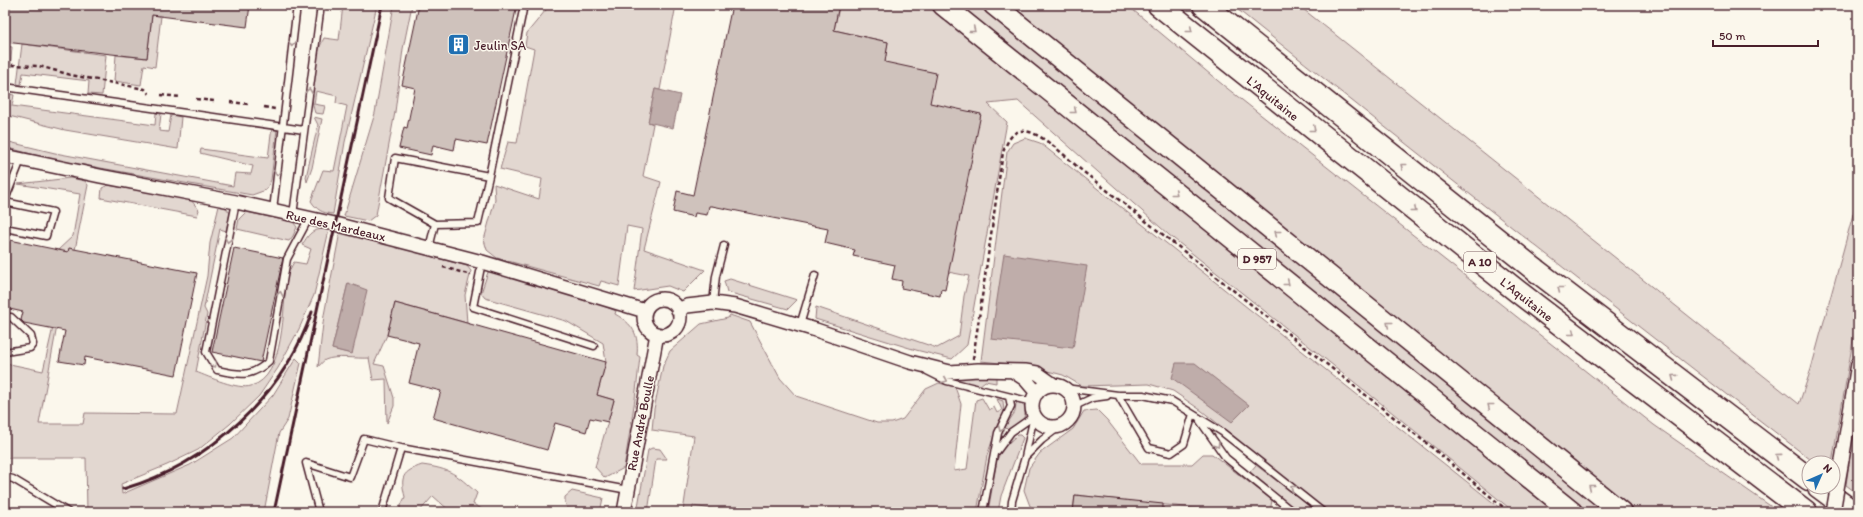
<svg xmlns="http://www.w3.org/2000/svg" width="1863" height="517" font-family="Itim,sans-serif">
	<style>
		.green { fill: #e2d7d0; stroke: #967b7e; fill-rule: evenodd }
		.water { fill: #bfadaa; stroke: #907477 }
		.building { fill: #cfc2bc; stroke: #4a1f2b }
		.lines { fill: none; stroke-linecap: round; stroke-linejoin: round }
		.lane-casing { stroke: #4a1f2b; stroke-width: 9 }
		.street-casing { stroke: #4a1f2b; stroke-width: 16 }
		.primary-casing { stroke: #4a1f2b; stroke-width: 23 }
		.highway-casing { stroke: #4a1f2b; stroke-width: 25 }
		.path { stroke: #4a1f2b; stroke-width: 2.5; stroke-dasharray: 4 3; stroke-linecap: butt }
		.lane { stroke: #fbf7ec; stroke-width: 6 }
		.street { stroke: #fbf7ec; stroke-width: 13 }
		.primary { stroke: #fbf7ec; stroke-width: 20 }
		.highway { stroke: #fbf7ec; stroke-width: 22 }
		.rail { stroke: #4a1f2b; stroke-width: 3 }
		.street-bridge-casing { stroke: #4a1f2b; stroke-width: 16; stroke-linecap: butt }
		.street-bridge { stroke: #fbf7ec; stroke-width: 13 }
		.oneway { stroke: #ab9695 }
		.labels { text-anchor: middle; stroke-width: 3; stroke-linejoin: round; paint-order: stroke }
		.shield { fill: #fbf7ec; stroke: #7f6065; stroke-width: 1 }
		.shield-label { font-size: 12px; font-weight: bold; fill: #4a1f2b }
		.poi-label { font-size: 13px; fill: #4a1f2b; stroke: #fbf7ec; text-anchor: start }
		.street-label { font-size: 13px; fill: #4a1f2b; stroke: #fbf7ec }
	</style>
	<rect width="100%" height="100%" fill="#fbf7ec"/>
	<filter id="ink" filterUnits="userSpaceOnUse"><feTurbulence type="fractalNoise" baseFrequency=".025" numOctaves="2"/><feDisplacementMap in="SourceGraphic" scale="8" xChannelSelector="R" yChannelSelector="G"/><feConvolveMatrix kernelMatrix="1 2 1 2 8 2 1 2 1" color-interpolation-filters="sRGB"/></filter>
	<g filter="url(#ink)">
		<path class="green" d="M343,5H377L345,142L333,214C322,213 317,210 311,201L323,170L334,171L347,106L336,103L337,96L316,91L314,104L325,106L323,114L315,113C308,94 314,56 324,38L339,40Z
			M394,5H412L403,49L395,112L376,215L368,221L344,216L375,113Z
			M550,5H676L660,90L655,89L648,122L653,124L643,176L661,182L644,249L705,270L683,292L668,286L634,291L642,229L627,226L619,286L601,281L599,286L497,258L487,250L484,240L495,200L494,184L539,199L542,179L500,169L508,142L517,143L534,49L525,46L527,33Z
			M836,5H931L1123,163L1355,348L1554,512H1514L1383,405L1169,235L1018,101L988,104L1007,122L967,345L952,359L916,350L815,319L816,307L937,348L959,336L964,296L969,276L948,272L930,103L885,62L888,42L834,30L839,7Z
			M955,5H981L1608,512H1583Z
			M1009,5H1127L1223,85L1654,425L1779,512H1637Z
			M1232,5H1298L1799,404L1811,369L1858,196V311L1832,463H1815C1619,312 1425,160 1232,5Z
			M152,15L161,16L155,67L144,65L141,85L114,81L116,55L147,58Z
			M22,44L106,55L102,95L88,94L89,81L23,73L21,85L17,84Z
			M5,46L12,47L9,83L7,82V71L5,70Z
			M5,93L14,95L12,106L155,125L156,113L161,114L159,131L168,132L171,115L181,117L178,149L65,130L5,115Z
			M314,117L322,119L312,168L307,182L306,177L318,125Z
			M272,127L277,129L271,180L266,190L252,195L50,159L5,147V141L55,153L233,186L235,173L251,174L253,166L200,153L201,149L268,158Z
			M1025,138L1040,143L1505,512H1328L1202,411L1173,391L1149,384L1082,386L1063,375L1028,366L981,361L1007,152L1013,143Z
			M70,178L85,181L88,185L75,250L69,249L63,277L58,250L73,236L80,194L18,184Z
			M108,185L191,200L199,210L197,216L101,198L102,188Z
			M219,206L226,208L230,213L226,231L220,229L204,308L207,314L196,372C209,377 238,390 251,386C286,377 282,306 287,279C288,273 291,267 294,262L306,264L311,249L302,245C310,232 313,228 329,230L314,295L299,329L278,368L259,396L230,424L198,450L167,465L121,484L122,494L190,465L233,438L273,395L296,358L301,363L288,419L279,433L264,512H87L86,458H5V363L43,371L56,314L59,315L39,424H83L85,413L177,414L207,276L210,243Z
			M246,212L293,222L297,227L293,236L289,241L237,229L239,219Z
			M340,232L467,266L471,271L465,295L467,323L395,303L387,335L374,364L384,366L394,398V406L387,423L386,379L373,380L369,358C357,359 336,355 325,360C323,361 320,365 318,367L324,315ZM348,283L352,354L332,349Z
			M493,271L592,301L616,311L615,314C633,324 639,334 637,355L640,357L635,399L624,468L605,478L595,467L614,400L597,395L606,362L603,343L566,321L485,298L481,293L488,272Z
			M730,279L797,300L788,309L727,292L724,281Z
			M730,315L750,322L780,378L796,396L877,423H892L903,419L926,389L939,383L955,387L961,404L954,471L967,469L976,400L982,398L989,410L994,407L997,413L1002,410L997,399L1003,401L1004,413L999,421L987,456L977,512H731L693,506L692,512H683L694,436L652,430L654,409L663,366L670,351L701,324L728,318Z
			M954,376L996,377V383L985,381L979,386L954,380Z
			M1858,397V494L1846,485Z
			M1018,402L1024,406C1028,419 1020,423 1009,431L1005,427L1015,412L1016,404Z
			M1097,410L1107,420L1141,464H1192L1203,454H1212L1272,500L1270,512H1231L1075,495L1073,512H1041L1030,506L1024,490L1029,468L1040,453L1073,429L1084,411Z
			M1017,435H1020L1023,438L1001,496L998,512H988L997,460L1002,449Z
			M652,448L660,449L667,459H656L648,512H637L648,450Z
			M422,465C451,469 456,474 477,493L473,504L487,512H451L433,496L419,512H398L405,497C400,477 402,472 422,465Z
			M1256,465L1317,512H1298L1250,472Z
			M572,491L603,498L600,512H584L567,508L565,502V497Z"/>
		<path class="water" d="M655,89L680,95L673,128L648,122Z
			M1004,254L1087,266L1073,348L991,339Z
			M348,283L367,290L352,354L332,349Z
			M1176,363H1195L1249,405L1232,422L1172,378Z"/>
		<path class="building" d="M5,5H250L247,27L152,15L147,58L5,42Z
			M419,5H517L487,145L456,139L454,150L433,145L431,155L399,148L404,127L407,128L415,88L402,85Z
			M732,5H839L834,30L888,42L885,62L936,73L930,103L981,114L945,290L941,289L940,296L901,288L902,281L892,279L895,265L853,256L855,250L825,243L828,229L712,206H709L707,215L695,213L694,217L673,212L677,191L693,195Z
			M5,239L68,252L69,248L197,273L176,375L85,357L84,365L59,361L65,331L24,323L21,320L23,312L5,308Z
			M234,248L283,258L261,362L212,352Z
			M395,303L606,362L597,395L614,400L608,422L590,418L586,432L555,423L547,450L433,418L441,391L409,383L419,343L387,335Z
			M1075,495L1163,504V512H1073Z"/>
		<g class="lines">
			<defs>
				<path id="lane" d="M5,87L304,130
					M395,158L489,176L478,223L435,224L389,198Z
					M489,176L524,5
					M5,200L21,160
					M5,202L53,212L46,236L5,228
					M236,202L206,352L217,370C239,375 251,378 269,361L287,259L309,218
					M273,210L297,5
					M293,215L321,5
					M429,248L435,224
					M482,262L473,307L594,346
					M713,303L716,276L724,245
					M5,317H11L31,336L33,344L30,348L5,352
					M800,325L815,275
					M927,371L947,381L1032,402
					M1065,388L1118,395H1143L1172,401L1222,432L1323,512
					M1118,395L1149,448L1171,453L1184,444L1193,414
					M1075,406L1092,398L1107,396
					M1200,421L1226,458L1293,512
					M997,451L1011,432L1034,416
					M1025,457L1042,440L1059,427
					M5,477L13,479L68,512
					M319,512L306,463L350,477L364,439L401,448L628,490
					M382,512L401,448
					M983,512L998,433L1011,406L1009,397
					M1011,512L1012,501L1025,457L1034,416"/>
				<path id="street" d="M5,156L100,176L236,202L335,224L482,262L645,311
					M644 317a18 18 0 1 1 36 0a18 18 0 1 1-36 0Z
					M678,310L687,306L713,303L735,306L816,330L910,362L950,372L978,370L1025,371L1037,373L1054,385
					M1013,371L1025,379L1037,393
					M1032 406a21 21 0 1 1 42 0a21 21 0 1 1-42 0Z
					M1842,460L1858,364
					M624,512L657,334"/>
				<path id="primary" d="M943,5L1572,512
					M994,5L1621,512"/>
				<path id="highway" d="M1159,5L1517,291L1806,512
					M1204,5L1534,269L1809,479
					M1819,487L1853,512"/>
			</defs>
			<use href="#lane" class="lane-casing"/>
			<use href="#street" class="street-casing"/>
			<use href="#primary" class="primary-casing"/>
			<use href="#highway" class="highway-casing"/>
			<path class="path" d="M5,63L12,65L39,66L71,75L145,89L149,94
				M161,95L181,97
				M196,99L215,101
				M230,102L249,104
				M264,107L275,109
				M443,267L471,275
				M973,359L1003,152C1006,145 1010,135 1017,132C1034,124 1068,159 1080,169L1430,446L1509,512"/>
			<use href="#lane" class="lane"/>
			<use href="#street" class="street"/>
			<use href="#primary" class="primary"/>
			<use href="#highway" class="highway"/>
			<path class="rail" d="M123,489C209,464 283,396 312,312
				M274,512L382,5"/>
			<defs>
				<path id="street-bridge" d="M1833,512L1842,460"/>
			</defs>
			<use href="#street-bridge" class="street-bridge-casing"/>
			<use href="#street-bridge" class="street-bridge"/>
		</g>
		<defs><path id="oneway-chevron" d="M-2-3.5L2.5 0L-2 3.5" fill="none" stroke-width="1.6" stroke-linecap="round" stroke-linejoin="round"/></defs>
		<g class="oneway">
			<use href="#oneway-chevron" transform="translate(973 30) rotate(39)"/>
			<use href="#oneway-chevron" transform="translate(1190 30) rotate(39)"/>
			<use href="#oneway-chevron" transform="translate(292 44) rotate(97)"/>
			<use href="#oneway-chevron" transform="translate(309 91) rotate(-82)"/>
			<use href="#oneway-chevron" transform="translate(1074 111) rotate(39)"/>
			<use href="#oneway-chevron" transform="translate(1313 129) rotate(39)"/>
			<use href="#oneway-chevron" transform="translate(1403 166) rotate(-142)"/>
			<use href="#oneway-chevron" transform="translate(277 173) rotate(97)"/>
			<use href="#oneway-chevron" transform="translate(1175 193) rotate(39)"/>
			<use href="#oneway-chevron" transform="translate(1414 210) rotate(39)"/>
			<use href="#oneway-chevron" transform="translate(1277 233) rotate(-141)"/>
			<use href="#oneway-chevron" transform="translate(228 240) rotate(101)"/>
			<use href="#oneway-chevron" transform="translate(1287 283) rotate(39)"/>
			<use href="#oneway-chevron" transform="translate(1560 289) rotate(-142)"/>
			<use href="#oneway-chevron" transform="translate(280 294) rotate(-80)"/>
			<use href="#oneway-chevron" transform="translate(1389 324) rotate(-141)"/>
			<use href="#oneway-chevron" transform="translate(1572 333) rotate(38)"/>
			<use href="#oneway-chevron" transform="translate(214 365) rotate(54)"/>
			<use href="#oneway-chevron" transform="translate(1674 377) rotate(-143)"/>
			<use href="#oneway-chevron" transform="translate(945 380) rotate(23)"/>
			<use href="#oneway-chevron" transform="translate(1490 406) rotate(-141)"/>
			<use href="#oneway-chevron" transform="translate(1001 429) rotate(114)"/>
			<use href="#oneway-chevron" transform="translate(1217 445) rotate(58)"/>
			<use href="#oneway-chevron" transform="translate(1778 456) rotate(-143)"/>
			<use href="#oneway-chevron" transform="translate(1591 487) rotate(-141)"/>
			<use href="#oneway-chevron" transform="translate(1293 488) rotate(-142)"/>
		</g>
	</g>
	<defs>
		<symbol id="building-square" viewBox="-11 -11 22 22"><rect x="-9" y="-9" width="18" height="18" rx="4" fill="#1f6fb2" stroke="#fbf7ec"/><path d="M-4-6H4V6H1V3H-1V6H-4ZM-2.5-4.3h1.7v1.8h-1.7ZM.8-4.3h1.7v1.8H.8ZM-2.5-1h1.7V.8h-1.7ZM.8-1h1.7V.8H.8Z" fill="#fff"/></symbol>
	</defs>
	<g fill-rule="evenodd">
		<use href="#building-square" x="446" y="32" width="25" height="25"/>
	</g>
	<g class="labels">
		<g class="shield">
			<rect x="1238" y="249" width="38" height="20" rx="3"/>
			<rect x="1464" y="252" width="32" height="20" rx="3"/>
		</g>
		<g class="shield-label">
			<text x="1257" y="263">D 957</text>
			<text x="1480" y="266">A 10</text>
		</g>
		<g class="poi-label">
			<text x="474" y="50">Jeulin SA</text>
		</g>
		<g class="street-label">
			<text transform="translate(1273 98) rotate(39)" y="5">L'Aquitaine</text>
			<text transform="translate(336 225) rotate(13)" y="5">Rue des Mardeaux</text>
			<text transform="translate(1527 299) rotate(38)" y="5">L'Aquitaine</text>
			<text transform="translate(640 423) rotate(-79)" y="5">Rue André Boulle</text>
		</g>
	</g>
	<rect width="1863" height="517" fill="none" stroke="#fbf7ec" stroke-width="20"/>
	<rect x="10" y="10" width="1843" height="497" fill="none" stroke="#4a1f2b" stroke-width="1.5" filter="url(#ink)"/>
	<g transform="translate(1821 475) rotate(45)"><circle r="19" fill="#fbf7ec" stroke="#b4a19f"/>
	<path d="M0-3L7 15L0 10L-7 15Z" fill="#1f6fb2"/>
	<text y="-6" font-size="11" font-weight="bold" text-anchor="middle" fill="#4a1f2b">N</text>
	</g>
	<path d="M1713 40v6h105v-6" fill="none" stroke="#4a1f2b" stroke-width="2"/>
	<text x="1719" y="40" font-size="12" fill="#4a1f2b" stroke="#fbf7ec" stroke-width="3" paint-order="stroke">50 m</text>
</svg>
